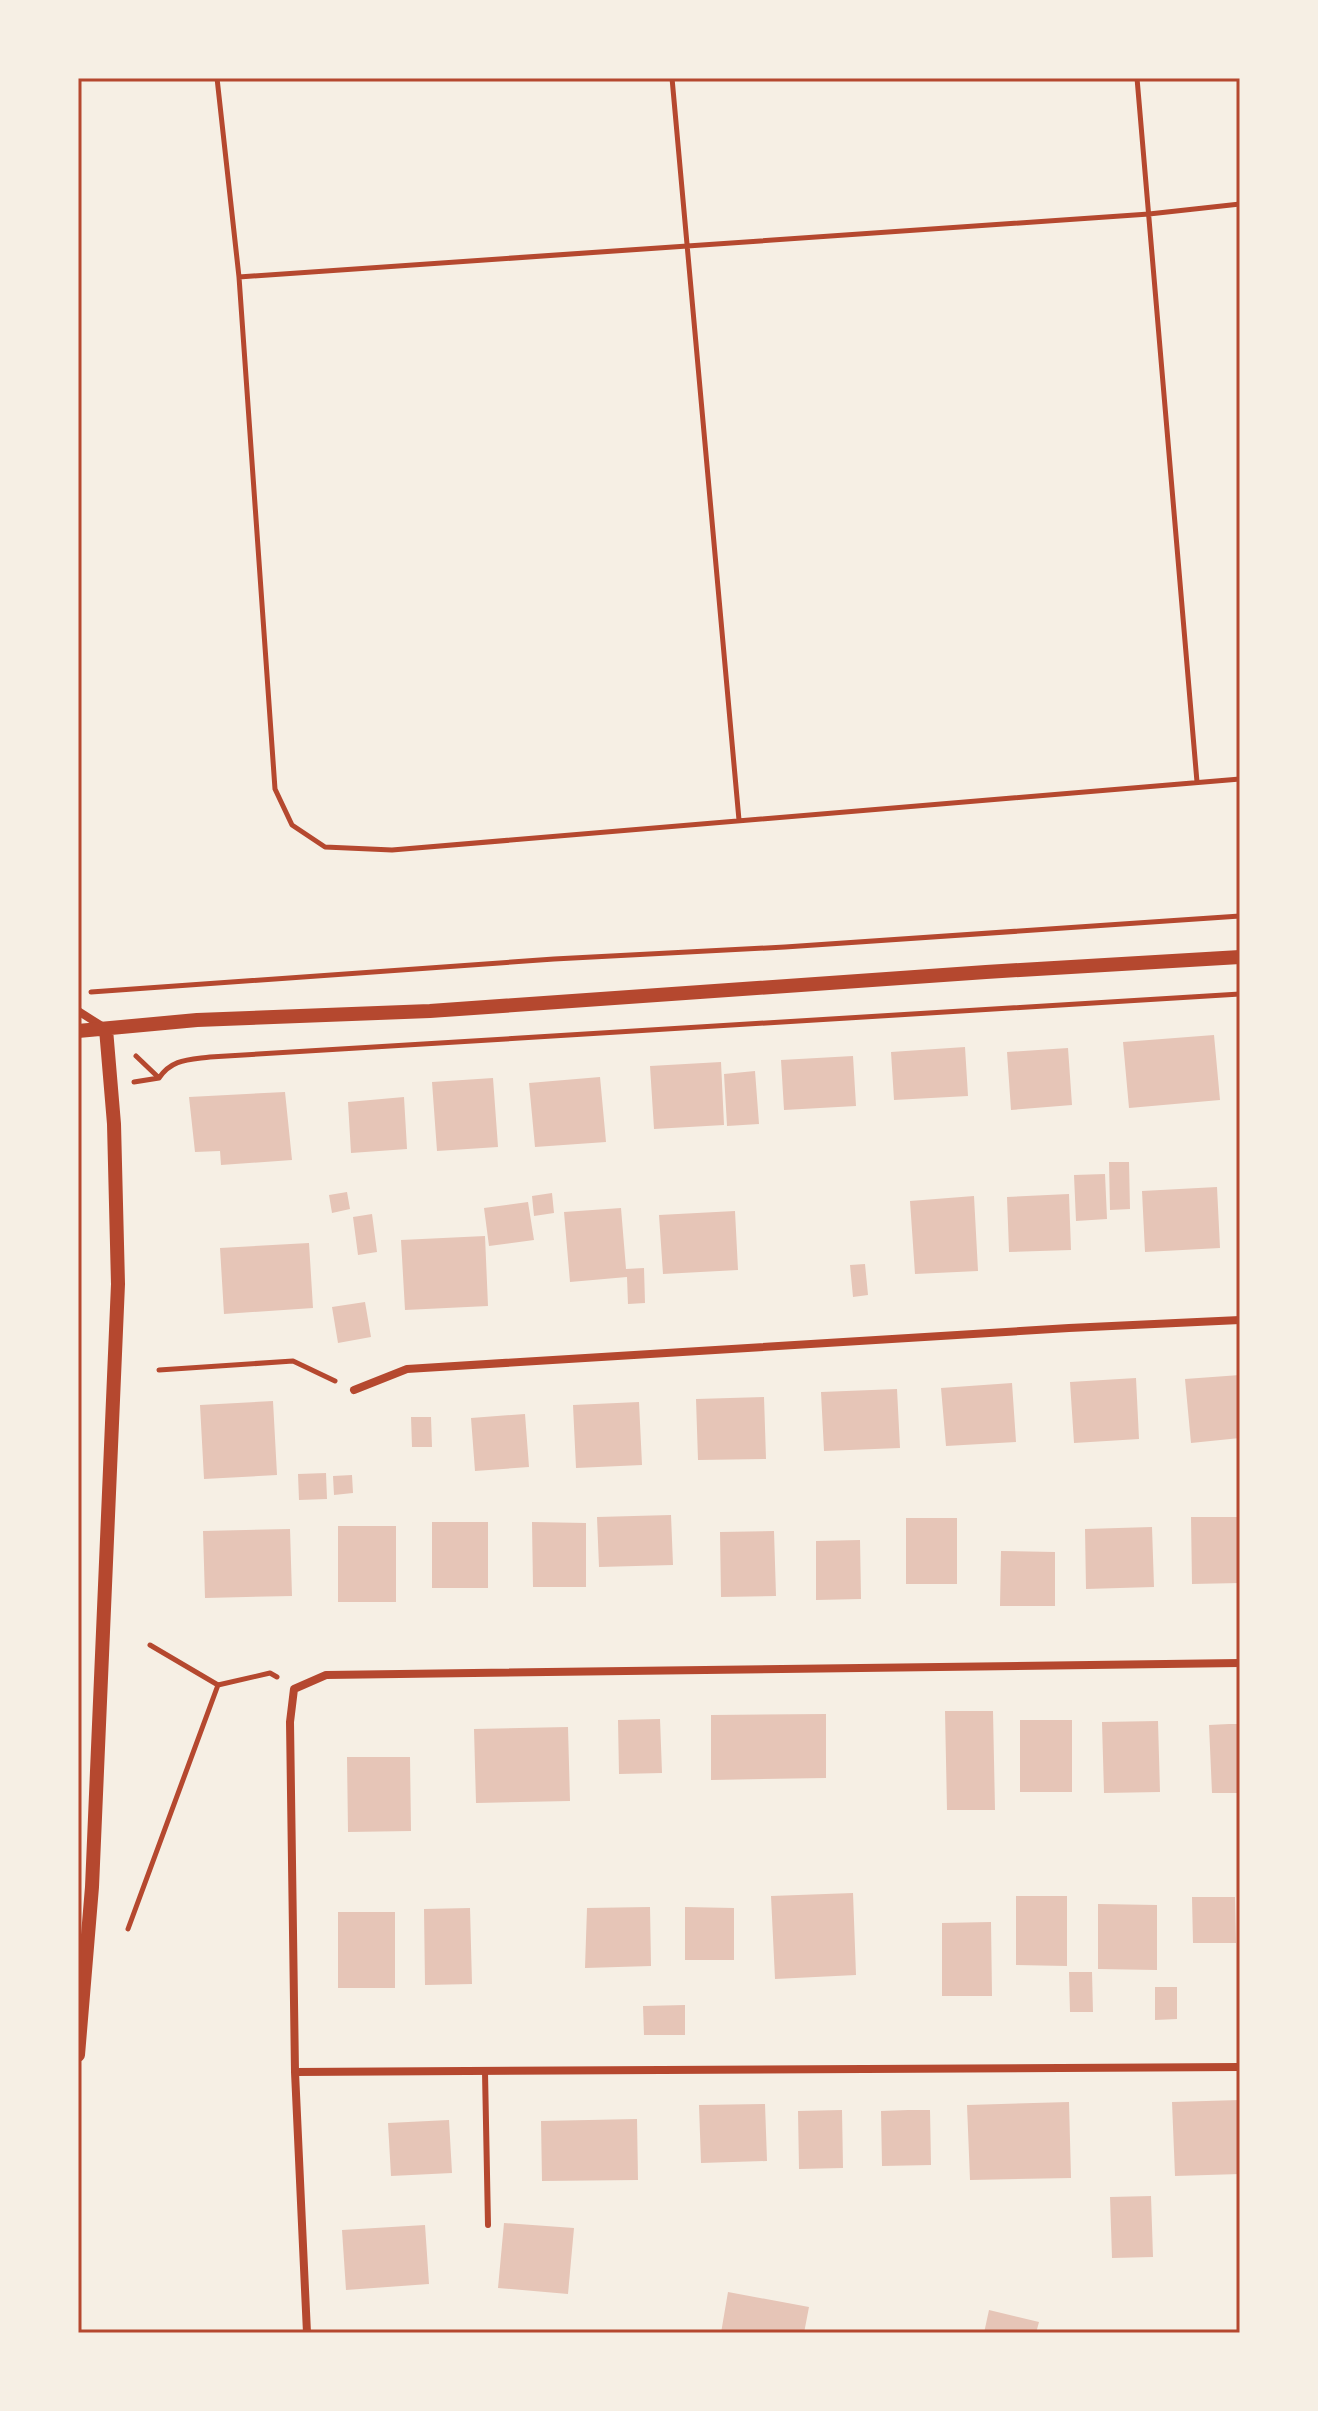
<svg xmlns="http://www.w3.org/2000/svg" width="1318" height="2411" font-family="Roboto,sans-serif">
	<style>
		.building { fill: #e6c5b7 }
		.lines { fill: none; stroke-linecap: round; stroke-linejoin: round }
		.path { stroke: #b5482f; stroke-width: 5 }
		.service { stroke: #b5482f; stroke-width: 6 }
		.minor { stroke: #b5482f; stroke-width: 8 }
		.tertiary { stroke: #b5482f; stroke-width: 14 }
		.neatline { fill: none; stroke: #b5482f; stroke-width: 3 }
	</style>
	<rect width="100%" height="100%" fill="#f6efe4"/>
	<path class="building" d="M1214,1035L1220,1100L1129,1108L1123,1042Z
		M965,1047L968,1096L894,1100L891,1052Z
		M1068,1048L1072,1105L1011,1110L1007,1052Z
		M853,1056L856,1106L784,1110L781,1060Z
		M721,1062L724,1125L654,1129L650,1066Z
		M755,1071L759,1124L727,1126L724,1074Z
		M600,1077L606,1142L535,1147L529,1083Z
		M493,1078L498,1147L437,1151L432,1082Z
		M285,1092L292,1160L221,1165L220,1151L195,1152L189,1097Z
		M404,1097L407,1149L351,1153L348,1102Z
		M1109,1162H1129L1130,1209L1110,1210Z
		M1105,1174L1107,1219L1076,1221L1074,1175Z
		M1217,1187L1220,1248L1145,1252L1142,1191Z
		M347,1192L350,1209L332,1213L329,1195Z
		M552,1193L554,1213L534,1216L532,1196Z
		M1069,1194L1071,1250L1009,1252L1007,1197Z
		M974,1196L978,1271L915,1274L910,1201Z
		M528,1202L534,1240L489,1246L484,1208Z
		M621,1208L626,1269L644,1268L645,1303L628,1304L627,1277L570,1282L564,1212Z
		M735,1211L738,1270L663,1274L659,1215Z
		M372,1214L377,1252L358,1255L353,1217Z
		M485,1236L488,1306L405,1310L401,1240Z
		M309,1243L313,1308L224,1314L220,1248Z
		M865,1264L868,1295L853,1297L850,1265Z
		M365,1302L371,1337L338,1343L332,1307Z
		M1240,1375V1438L1191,1443L1185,1379Z
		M1136,1378L1139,1439L1074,1443L1070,1382Z
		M1012,1383L1016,1442L946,1446L941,1388Z
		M897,1389L900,1448L824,1451L821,1392Z
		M764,1397L766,1459L698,1460L696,1399Z
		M273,1401L277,1475L204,1479L200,1405Z
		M639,1402L642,1465L576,1468L573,1405Z
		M525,1414L529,1467L475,1471L471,1418Z
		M411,1417H431L432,1447H412Z
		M326,1473L327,1499L299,1500L298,1474Z
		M352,1475L353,1493L334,1495L333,1476Z
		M671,1515L673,1565L599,1567L597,1517Z
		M1191,1517H1240V1583L1192,1584Z
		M906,1518H957V1584H906Z
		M432,1522H488V1588H432Z
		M532,1522L586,1523V1587H533Z
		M338,1526H396V1602H338Z
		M1152,1527L1154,1587L1086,1589L1085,1529Z
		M290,1529L292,1596L205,1598L203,1531Z
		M774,1531L776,1596L721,1597L720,1532Z
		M860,1540L861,1599L816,1600V1541Z
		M1001,1551L1055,1552V1606H1000Z
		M945,1711H993L995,1810H947Z
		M826,1714V1778L711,1780V1715Z
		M660,1719L662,1773L619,1774L618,1720Z
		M1020,1720H1072V1792H1020Z
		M1158,1721L1160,1792L1104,1793L1102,1722Z
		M1229,1724H1240V1793H1212L1209,1725Z
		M568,1727L570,1801L476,1803L474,1729Z
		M347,1757H410L411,1831L348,1832Z
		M853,1893L856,1975L775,1979L771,1896Z
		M1016,1896H1067V1966L1016,1965Z
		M1192,1897H1235L1236,1943H1193Z
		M1098,1904L1157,1905V1970L1098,1969Z
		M650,1907L651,1966L585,1968L587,1908Z
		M685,1907L734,1908V1960H685Z
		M470,1908L472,1984L425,1985L424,1909Z
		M338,1912H395V1988H338Z
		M991,1922L992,1996H942V1923Z
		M1069,1972H1092L1093,2012H1070Z
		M1155,1987H1177V2019L1155,2020Z
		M685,2005V2035H644L643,2006Z
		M1240,2100V2174L1175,2176L1172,2102Z
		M1069,2102L1071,2178L970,2180L967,2105Z
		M765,2104L767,2161L701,2163L699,2105Z
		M842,2110L843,2168L799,2169L798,2111Z
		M908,2110H930L931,2165L882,2166L881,2111Z
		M637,2119L638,2180L542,2181L541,2121Z
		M449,2120L452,2173L391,2176L388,2123Z
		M1151,2196L1153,2257L1112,2258L1110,2197Z
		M504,2223L574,2228L568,2294L498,2288Z
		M425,2225L429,2284L346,2290L342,2230Z
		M728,2292L809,2307L804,2333H721Z
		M989,2310L1039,2322L1036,2333H984Z"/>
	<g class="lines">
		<path class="path" d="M217,78L239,277L275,789L292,825L325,847L392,850L1240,779
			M672,78L739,820
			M1137,78L1197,782
			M239,277L1149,214L1240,204
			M91,992L554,959L785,947L1240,916
			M136,1056L158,1077
			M134,1082L159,1078C172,1059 188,1060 210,1057L1240,994
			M159,1370L293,1361L335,1381
			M150,1645L218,1685L270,1673L277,1677
			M128,1929L218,1685"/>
		<path class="service" d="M485,2072L488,2225"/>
		<path class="minor" d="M78,1011L105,1028
			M354,1390L407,1369L1069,1328L1240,1320
			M295,2072L1240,2067
			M307,2333L295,2072L290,1722L294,1689L326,1675L1240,1663"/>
		<path class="tertiary" d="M78,1031L197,1020L430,1011L986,972L1240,957
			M78,2055L92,1887L118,1284L114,1124L106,1029"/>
	</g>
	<rect width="1318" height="2411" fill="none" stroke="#f6efe4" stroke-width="160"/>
	<rect x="80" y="80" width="1158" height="2251" class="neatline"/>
</svg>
